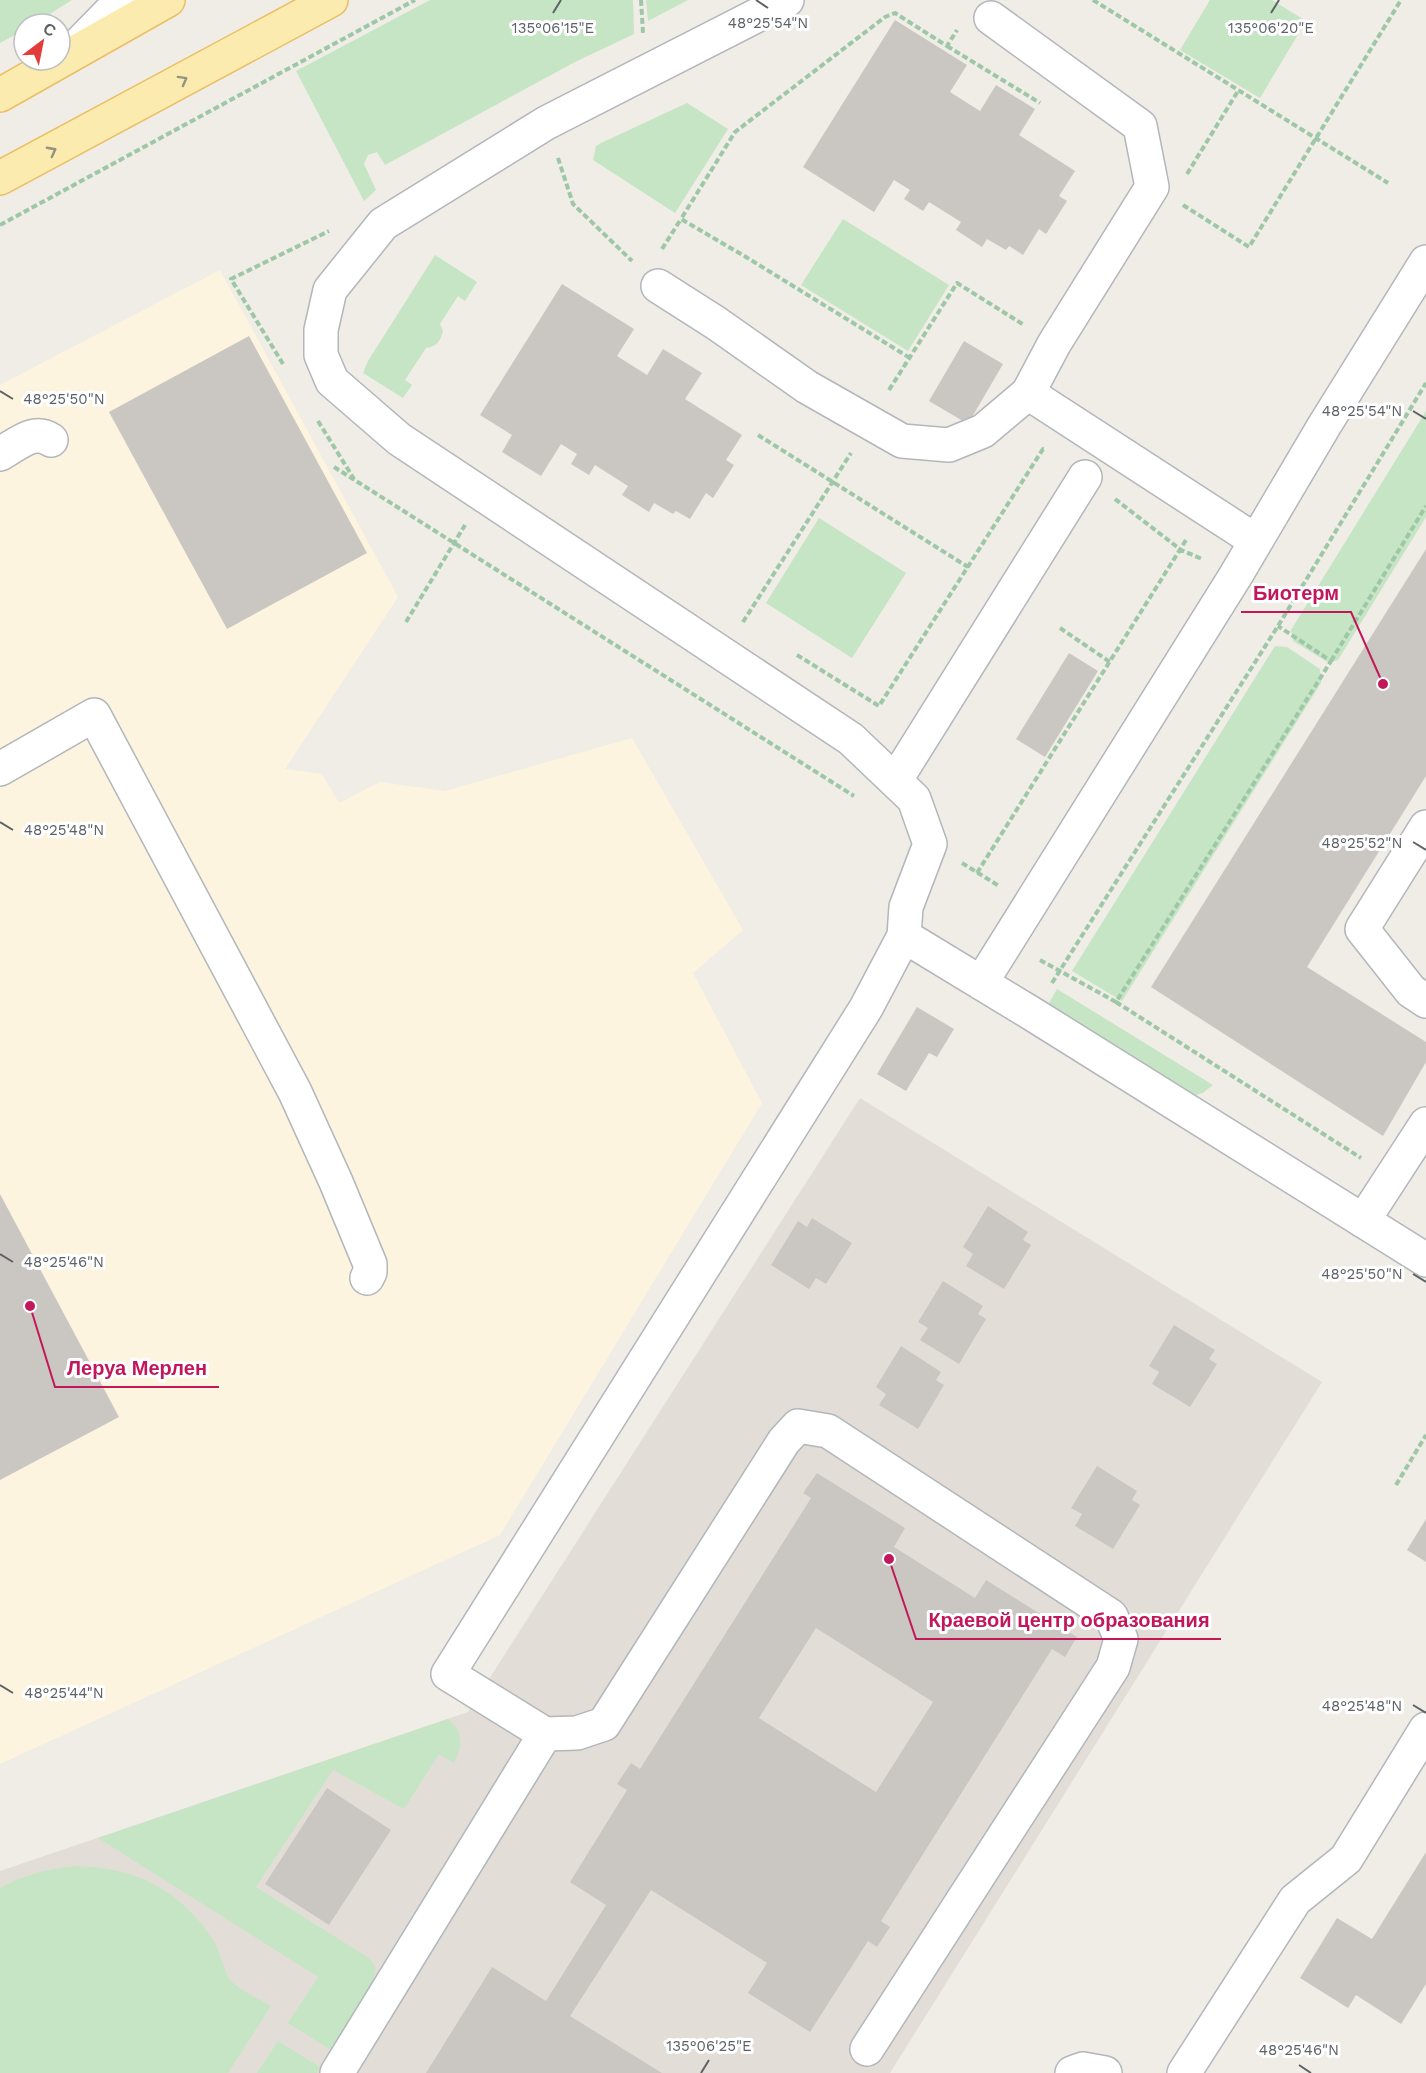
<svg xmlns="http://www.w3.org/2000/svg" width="1426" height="2073" font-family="'Work Sans',sans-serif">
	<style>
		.commercial { fill: #fcf4de }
		.education { fill: #e2ded7 }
		.green { fill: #c6e5c4 }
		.building { fill: #cac7c3; fill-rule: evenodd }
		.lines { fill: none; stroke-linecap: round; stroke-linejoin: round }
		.minor-casing { stroke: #b3b6ba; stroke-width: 36 }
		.major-casing { stroke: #ebbe63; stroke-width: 36 }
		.path { stroke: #9dc7a6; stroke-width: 4; stroke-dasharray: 6 3; stroke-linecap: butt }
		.minor { stroke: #fff; stroke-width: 33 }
		.major { stroke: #fbebaf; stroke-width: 33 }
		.oneway { stroke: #949280 }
		.ticks { fill: none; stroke: #5d6266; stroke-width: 2 }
		.ticks-label { font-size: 15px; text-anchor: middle; fill: #5d6266; stroke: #fff; stroke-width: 6; stroke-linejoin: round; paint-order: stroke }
		.leader { fill: none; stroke: #c2185b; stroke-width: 2 }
		.callout-dot { fill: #c2185b; stroke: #fff; stroke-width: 2 }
		.callout-label { font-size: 20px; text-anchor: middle; font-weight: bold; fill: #c2185b; stroke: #fff; stroke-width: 6; stroke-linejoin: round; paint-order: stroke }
	</style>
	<rect width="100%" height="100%" fill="#efede6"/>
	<path class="commercial" d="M220,270L398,597L285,769L322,774L339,803L380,782L445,791L632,738L743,930L693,973L762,1103L500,1535L0,1764V385Z"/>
	<path class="education" d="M860,1098L1322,1382L890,2073H0V1871L468,1712Z"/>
	<path class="green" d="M0,0H72L34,24H24V30L0,43Z
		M430,0H633L634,34L575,62L385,165L377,152L368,155L364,164L376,190L364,201L296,71Z
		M646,0H688L648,21Z
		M1210,0H1272L1306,21L1260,98L1180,50Z
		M687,103L728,129L675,213L593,160L596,146L601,143Z
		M843,219L949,285L908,351L801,285Z
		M435,255L477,282L465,301L458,296L440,324L443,331C440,342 437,346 426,348L405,380L412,385L403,398L363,373L368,361Z
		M1426,411V517L1338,660L1329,663L1293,641L1291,630Z
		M819,518L906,573L852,658L766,603Z
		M1275,646L1287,647L1320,669L1321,683L1122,1001L1072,971Z
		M1057,989L1213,1085L1203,1093L1192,1096L1044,1012Z
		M448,1719C464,1731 462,1747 454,1763L439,1754L404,1809L333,1770L256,1887L364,1955C368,1958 372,1960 374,1964C382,1982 341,2034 331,2050L288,2023L318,1977L98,1838Z
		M76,1866C136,1867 183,1891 215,1943C220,1952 226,1977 231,1981C240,1990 259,1999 271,2006L228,2073H0V1888C24,1874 49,1869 76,1866Z
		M278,2041L320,2067L317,2073H257Z"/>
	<path class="building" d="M895,20L967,65L950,92L980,111L996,85L1035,109L1019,135L1075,171L1059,196L1067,201L1046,234L1039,229L1023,255L1009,246L1006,250L987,239L982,247L956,230L961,222L929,202L923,211L904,199L910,190L894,180L874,212L803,167Z
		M562,284L634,329L617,356L647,375L663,349L702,373L685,399L742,435L726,460L734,465L713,498L706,493L690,519L676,511L673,514L654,503L649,512L622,495L628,486L595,465L589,475L571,464L577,454L561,444L541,476L502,452L512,435L480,415Z
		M249,336L367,553L227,629L109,412Z
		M964,341L1003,364L968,424L929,401Z
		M1426,549V776L1307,967L1426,1042V1062L1383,1136L1151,987Z
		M1069,653L1098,671L1045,757L1016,739Z
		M917,1007L954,1029L937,1057L929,1053L906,1091L877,1074Z
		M0,1194L119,1417L0,1480Z
		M988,1206L1028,1232L1023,1240L1031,1245L1004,1289L966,1266L973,1254L963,1247Z
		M812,1218L852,1243L826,1284L816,1278L809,1289L771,1265L798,1221L807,1227Z
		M943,1281L983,1306L978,1314L986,1319L959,1364L920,1340L928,1328L918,1322Z
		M1174,1325L1215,1350L1209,1359L1217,1364L1190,1407L1152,1384L1159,1372L1149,1366Z
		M901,1346L941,1372L936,1380L944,1385L918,1429L879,1405L886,1394L876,1387Z
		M1097,1466L1137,1491L1132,1500L1140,1505L1113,1549L1075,1526L1082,1514L1071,1508Z
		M817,1473L905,1528L894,1547L975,1598L986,1580L1077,1637L1065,1657L1052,1649L881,1921L890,1927L877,1947L868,1941L810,2032L748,1993L767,1963L651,1890L570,2016L662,2073H426L492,1967L546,2001L606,1905L570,1882L627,1790L617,1784L631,1763L640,1769L811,1498L803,1493ZM816,1628L933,1702L876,1792L759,1718Z
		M1426,1519V1562L1407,1550Z
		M327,1788L391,1830L329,1925L265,1884Z
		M1426,1852V1984L1401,2024L1356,1995L1348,2008L1300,1978L1337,1918L1372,1939Z"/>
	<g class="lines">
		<defs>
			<path id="minor" d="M787,0L546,123L383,224L330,290L321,330V355L332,381L399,439L851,739L914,799L930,844L906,907L904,936L1034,1015L1426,1260
				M75,48L122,0
				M658,286L716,323L807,387L902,441L949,445L983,431L1028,393L1054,344L1152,187L1140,126L991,18
				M1028,393L1256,541
				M0,454C17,445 33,428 51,440
				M0,769L94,715L295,1092L336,1182L370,1264V1272L367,1278
				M895,781L1085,477
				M1426,827L1362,929L1411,991L1426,1001
				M981,983L1236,575L1324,426L1426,262
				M1363,1221L1426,1124
				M545,1734L577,1733L604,1724L784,1441L798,1426L828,1431L1111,1616L1121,1639L1113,1667L867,2049
				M337,2073L545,1734L448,1674L866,1008L904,936
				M1072,2073L1083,2069L1105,2073
				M1184,2073L1295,1900L1346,1859L1426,1729"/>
			<path id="major" d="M0,95L168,0
				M0,178L331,0"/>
		</defs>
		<use href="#minor" class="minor-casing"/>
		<use href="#major" class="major-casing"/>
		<path class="path" d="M641,0L643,33
			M1093,0L1388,183
			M947,46L1040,103
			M558,158L573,204L632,261
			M1187,174L1238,91
			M1183,205L1249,247L1401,0
			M0,225L415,0
			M662,249L681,219
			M910,358L746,257L681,219L735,132L885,17L895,13L947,46L957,30
			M283,364L231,279L329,231
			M889,390L957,283L1024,325
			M318,421L354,479
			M758,435L968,567
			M334,467L854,796
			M1115,499L1181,550L1202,559
			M406,622L465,525
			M743,622L851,453
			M1060,628L1110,662
			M797,655L879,706L1043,449L1045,450
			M1331,661L1426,506
			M962,863L999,886
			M977,873L1186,540
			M1040,960L1116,1002L1331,661L1278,626
			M1052,983L1278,626L1426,383
			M1116,1002L1361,1158
			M1396,1485L1426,1435"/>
		<use href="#minor" class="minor"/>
		<use href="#major" class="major"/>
	</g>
	<defs><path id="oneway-chevron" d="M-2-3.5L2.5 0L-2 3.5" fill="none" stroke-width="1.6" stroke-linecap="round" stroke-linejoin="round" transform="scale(1.5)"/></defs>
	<g class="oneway">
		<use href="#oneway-chevron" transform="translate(183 80) rotate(-29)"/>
		<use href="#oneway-chevron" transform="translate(52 151) rotate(-28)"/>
	</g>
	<path class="ticks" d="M756,0L768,8M553,13L561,0M1271,13L1279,0M0,391L13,399M1413,411L1426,419M0,822L13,830M1413,842L1426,850M0,1254L13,1262M1413,1274L1426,1282M0,1685L13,1693M1413,1705L1426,1713M1299,2065L1311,2073M701,2073L709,2060"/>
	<g class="ticks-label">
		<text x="768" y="28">48°25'54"N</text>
		<text x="553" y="33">135°06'15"E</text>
		<text x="1271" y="33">135°06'20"E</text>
		<text x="64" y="404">48°25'50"N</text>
		<text x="1362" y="416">48°25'54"N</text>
		<text x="64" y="835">48°25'48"N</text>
		<text x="1362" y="848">48°25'52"N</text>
		<text x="64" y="1267">48°25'46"N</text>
		<text x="1362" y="1279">48°25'50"N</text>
		<text x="64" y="1698">48°25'44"N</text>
		<text x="1362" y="1711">48°25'48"N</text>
		<text x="709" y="2051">135°06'25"E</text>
		<text x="1299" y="2055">48°25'46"N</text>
	</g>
	<path class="leader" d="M1383 684L1351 612H1241M30 1306L55 1387H219M889 1559L916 1639H1221"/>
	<g class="callout-dot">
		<circle cx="1383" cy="684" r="6"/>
		<circle cx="30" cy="1306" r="6"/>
		<circle cx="889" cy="1559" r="6"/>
	</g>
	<g class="callout-label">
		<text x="1296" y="600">Биотерм</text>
		<text x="137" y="1375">Леруа Мерлен</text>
		<text x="1069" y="1627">Краевой центр образования</text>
	</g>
	<g transform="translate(42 42) rotate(32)"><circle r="28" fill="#ffffff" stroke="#bec0c2" stroke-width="1.5"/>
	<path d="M0-4.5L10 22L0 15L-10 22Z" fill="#e23d39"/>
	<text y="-9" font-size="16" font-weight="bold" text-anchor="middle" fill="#5d6266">С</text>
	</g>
</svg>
